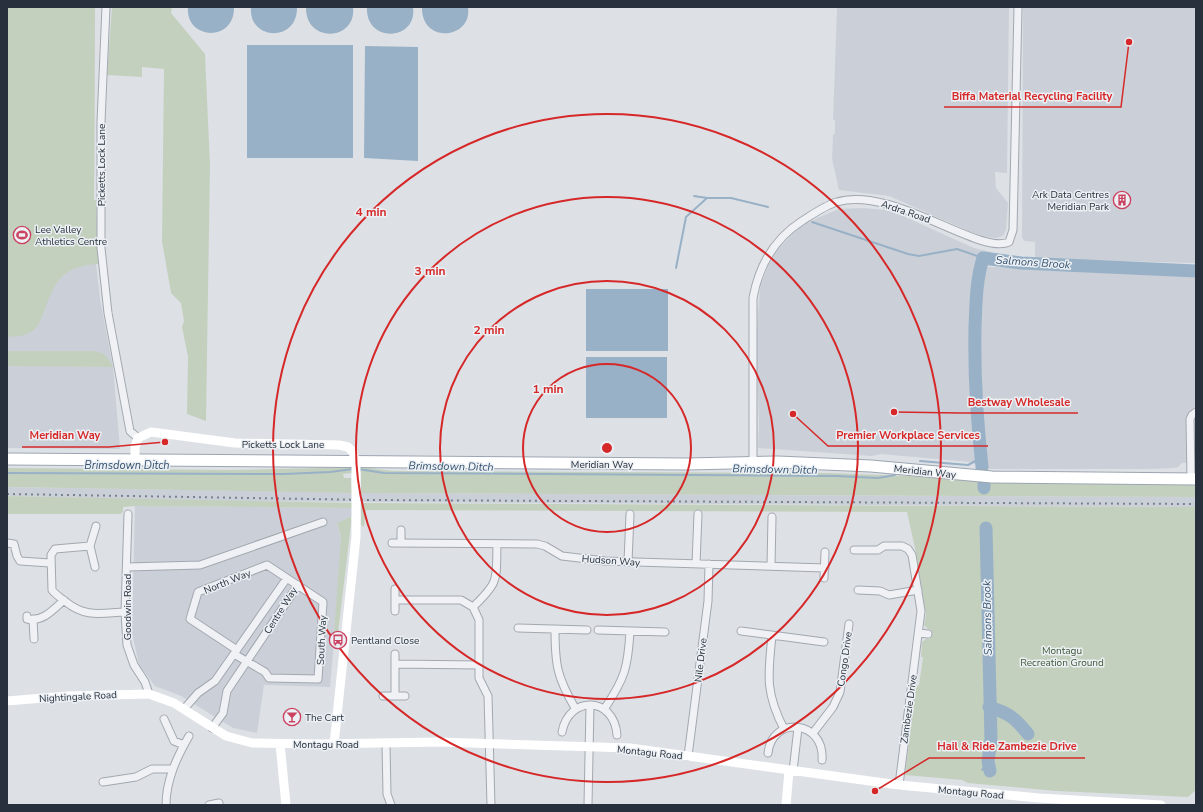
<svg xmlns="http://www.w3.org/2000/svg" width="1203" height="812" font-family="'Nunito Sans',sans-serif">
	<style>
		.built { fill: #cbd0d8 }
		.green { fill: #c4d0be }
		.water { fill: #98b1c6 }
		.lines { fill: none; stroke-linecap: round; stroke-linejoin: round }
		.stream { stroke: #98b1c6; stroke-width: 2 }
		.river { stroke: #98b1c6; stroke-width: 13 }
		.street-casing { stroke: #a3a8b0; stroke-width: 9 }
		.primary-casing { stroke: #9ca6b2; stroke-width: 13 }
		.street { stroke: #eff1f5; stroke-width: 7 }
		.secondary { stroke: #fff; stroke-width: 9 }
		.primary { stroke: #fff; stroke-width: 11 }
		.rail { stroke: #76828f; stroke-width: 2; stroke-dasharray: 2 4; stroke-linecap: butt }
		.secondary-bridge { stroke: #fff; stroke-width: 9 }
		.ring { fill: none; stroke: #d62828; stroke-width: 2 }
		.labels { text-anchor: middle; stroke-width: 3; stroke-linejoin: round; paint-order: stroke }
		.street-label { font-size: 10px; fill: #27303c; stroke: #ecf0f4 }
		.poi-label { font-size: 10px; fill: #27303c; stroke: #ecf0f4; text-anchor: start }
		.park-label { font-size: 10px; fill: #3d5834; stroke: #ecf0f4 }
		.water-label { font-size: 11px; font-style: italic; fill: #32516f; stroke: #ecf0f4 }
		.centre { fill: #d62828; stroke: #ecf0f4; stroke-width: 2 }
		.ring-label { font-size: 12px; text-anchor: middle; font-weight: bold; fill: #d62828; stroke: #ecf0f4; stroke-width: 3; stroke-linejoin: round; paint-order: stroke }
		.leader { fill: none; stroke: #d62828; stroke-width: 1.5 }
		.callout-dot { fill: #d62828; stroke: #ecf0f4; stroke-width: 1.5 }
		.callout-label { font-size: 11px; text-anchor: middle; font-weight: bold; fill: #d62828; stroke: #ecf0f4; stroke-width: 3; stroke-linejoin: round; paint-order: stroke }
	</style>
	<rect width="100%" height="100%" fill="#dde1e6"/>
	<path class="built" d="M7,7H95L94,200L96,264L100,299L113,367L120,449L7,448Z
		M837,7H1009L1007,173L995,172L996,188L1008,203L1006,230L1003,236L996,238L980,236L889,196L839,190L832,159L833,135L835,133V121L833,119Z
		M1023,7H1196V263L1035,259V242L1025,241L1022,238Z
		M863,208L886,210L903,216L974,248L991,252L988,267L1196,270V463H1182L1178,467L1174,468L1152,469H989L970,462L881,454L872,456L758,448L759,423L756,343L760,288L768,265L779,248L799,228L817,218L839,209Z
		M7,487L372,493L1196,497V507L229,501L7,496Z
		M135,506L352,508V516L337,524L341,537L340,572L330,687L264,685L257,733L233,728L181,696L155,686L139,665L132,633Z"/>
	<path class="green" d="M7,7H95L94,200H96L99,264C63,266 55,280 44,312C41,319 38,328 31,332C24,337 15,336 7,337Z
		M112,7H172L171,13L205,54L210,165L206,421L187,414L188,357L182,327L184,321L181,303L171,293L162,241L164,69L142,67V77L107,75Z
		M7,351H95C105,353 109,358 113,367L7,366Z
		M362,467L393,471L829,473L907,476V474L987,482L1196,484V497L361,493V472L343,474L344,478H351L352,493L7,487V468L230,470Z
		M7,496L352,503V508L135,506L123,507V512L120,514H7Z
		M361,503L1196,507V790L1188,797L1056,791L968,783L962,780L905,775L916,687L919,685L923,657H921L922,642L926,639H930L931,630L928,629L924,625L926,615L916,553L907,512L366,510L364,527L361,525Z
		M352,516L338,633H334L341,537L337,523Z"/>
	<path class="water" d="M188,7H234C235,43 185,40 188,7Z
		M251,7H297C298,43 248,41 251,7Z
		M306,7H353C357,41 305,44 306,7Z
		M367,7H413C418,41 365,44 367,7Z
		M422,7H468C473,39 421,45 422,7Z
		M247,45H353V158H247Z
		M365,46L418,47V161L364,158Z
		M586,289H668V351H586Z
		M586,357H667V418H586Z"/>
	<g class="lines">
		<path class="stream" d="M694,196L707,198
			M812,222L908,254L919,256L957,249L983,258
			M676,268L686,217L707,198H731L768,207
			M920,461L968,465L981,458
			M358,469L384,473L837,476L878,478L895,475
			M7,473L284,474L330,472L353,469
			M982,770L988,761"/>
		<path class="river" d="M982,467C977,421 974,374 975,327C976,303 976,281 983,258L1021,263L1196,271
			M984,484V488
			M986,528L991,739L988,761L990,771
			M989,707C1009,713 1015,718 1028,734"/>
		<defs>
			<path id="street" d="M106,7L101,122V248L108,313L130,431L138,438
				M753,462V298C759,265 774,239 802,221C813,214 826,205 837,202C892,185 980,256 1009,242L1013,230L1018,7
				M1191,479L1190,419L1192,415L1196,412
				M128,514L125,612L127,645L134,665L145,682L149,694
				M7,543L14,544L17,556L20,561L50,563
				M392,543L537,544L545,546L562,556L605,561L825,568
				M401,543V530
				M90,546L55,549L51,555L52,590C56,595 61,598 66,602C86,618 101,613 125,612
				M854,550H878L884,546H902L908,549L912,555L921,611L899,785
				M628,562L630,514
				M696,564L698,514
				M771,566L772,517
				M95,567L90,546L96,526
				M127,567L200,565L323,522
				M824,578L825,552
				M858,590L880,591L889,595L918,590
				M395,600H461L473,607
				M395,611V589
				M27,616V619C43,622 53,610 64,600
				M33,619L34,639
				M518,628L587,630
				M555,629C555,665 557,677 575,708
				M598,630L665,632
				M741,631L824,642
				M919,633L928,634
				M772,636C768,675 765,692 784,729
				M234,654L265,672L269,678L318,679L323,602L267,565L198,592L190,619L237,650
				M395,664L479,665
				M383,696H405
				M395,696V654
				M605,708C625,678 628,667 630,631
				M184,709L198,693L215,681L287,578
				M164,719L174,741L184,745
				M212,728L223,713L227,691L231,685L298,585
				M562,732C569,695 614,696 617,735
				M813,733L833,707L840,692L849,624
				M386,744L387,794L391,805
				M768,753C772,715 825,720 822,760
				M688,756L708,601L709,564
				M793,771L798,728
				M103,782L136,777L152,769H173
				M166,805C166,780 177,757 189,736
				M209,805L219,803
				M491,805L488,696L479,678V620L473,607C500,581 496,580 497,544
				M588,805L590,705"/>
			<path id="primary" d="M7,459L688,464L778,462L871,466L992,477L1196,479"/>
		</defs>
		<use href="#street" class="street-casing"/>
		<use href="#primary" class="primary-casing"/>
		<use href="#street" class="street"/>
		<path class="secondary" d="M135,460V447L138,438L151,432L235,443L339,445L348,447L353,452
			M7,701L68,696L149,694L174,703L226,736L252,743L319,744L439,742L630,748L899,785L1039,798L1161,805
			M280,744L286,805
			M334,744L356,537V518
			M786,805L789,771"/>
		<use href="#primary" class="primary"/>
		<path class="rail" d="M7,494L372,500L1196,504"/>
		<path class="secondary-bridge" d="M353,452L356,463V518"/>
	</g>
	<g class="ring">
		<circle cx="607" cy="448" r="84"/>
		<circle cx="607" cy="448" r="167"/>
		<circle cx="607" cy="448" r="251"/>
		<circle cx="607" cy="448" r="334"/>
	</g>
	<defs>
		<symbol id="building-ring" viewBox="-11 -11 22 22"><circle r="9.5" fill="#ecf0f4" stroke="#ca4260" stroke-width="1.5"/><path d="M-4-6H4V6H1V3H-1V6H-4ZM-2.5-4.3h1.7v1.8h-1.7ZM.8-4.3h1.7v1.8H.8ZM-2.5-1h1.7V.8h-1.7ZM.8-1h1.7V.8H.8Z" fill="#ca4260"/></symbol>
		<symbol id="stadium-ring" viewBox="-11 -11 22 22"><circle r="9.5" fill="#ecf0f4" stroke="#ca4260" stroke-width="1.5"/><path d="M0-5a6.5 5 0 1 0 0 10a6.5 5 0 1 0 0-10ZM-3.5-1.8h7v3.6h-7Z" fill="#ca4260"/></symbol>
		<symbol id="bus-ring" viewBox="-11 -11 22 22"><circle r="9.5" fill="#ecf0f4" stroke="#ca4260" stroke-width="1.5"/><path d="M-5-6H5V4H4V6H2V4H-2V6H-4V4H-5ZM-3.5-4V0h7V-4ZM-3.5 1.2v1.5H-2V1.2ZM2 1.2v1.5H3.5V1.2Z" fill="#ca4260"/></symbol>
		<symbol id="bar-ring" viewBox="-11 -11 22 22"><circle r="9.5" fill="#ecf0f4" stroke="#ca4260" stroke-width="1.5"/><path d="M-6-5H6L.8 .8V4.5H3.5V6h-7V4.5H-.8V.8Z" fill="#ca4260"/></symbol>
	</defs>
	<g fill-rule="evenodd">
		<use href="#building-ring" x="1112" y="190" width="20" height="20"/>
		<use href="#stadium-ring" x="12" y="225" width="20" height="20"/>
		<use href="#bus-ring" x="328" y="630" width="20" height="20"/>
		<use href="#bar-ring" x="282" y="707" width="20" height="20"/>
	</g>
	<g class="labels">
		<g class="street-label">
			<text transform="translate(101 165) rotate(-90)" y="4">Picketts Lock Lane</text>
			<text transform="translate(906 211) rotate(19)" y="4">Ardra Road</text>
			<text x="283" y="448">Picketts Lock Lane</text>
			<text x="602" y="468">Meridian Way</text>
			<text transform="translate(925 471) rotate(6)" y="4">Meridian Way</text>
			<text transform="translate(611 560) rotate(4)" y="4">Hudson Way</text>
			<text transform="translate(227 581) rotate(-22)" y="4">North Way</text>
			<text transform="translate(127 607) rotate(-90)" y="4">Goodwin Road</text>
			<text transform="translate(280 610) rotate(-58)" y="4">Centre Way</text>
			<text transform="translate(321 640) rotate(-87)" y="4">South Way</text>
			<text transform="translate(844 659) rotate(-82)" y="4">Congo Drive</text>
			<text transform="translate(700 660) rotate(-83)" y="4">Nile Drive</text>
			<text transform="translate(78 696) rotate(-3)" y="4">Nightingale Road</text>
			<text transform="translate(908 709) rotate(-82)" y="4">Zambezie Drive</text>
			<text x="326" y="748">Montagu Road</text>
			<text transform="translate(650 752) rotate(6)" y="4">Montagu Road</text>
			<text transform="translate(971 792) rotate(5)" y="4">Montagu Road</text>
		</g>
		<g class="poi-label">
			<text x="1109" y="198" text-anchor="end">Ark Data Centres<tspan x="1109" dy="12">Meridian Park</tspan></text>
			<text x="35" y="233">Lee Valley<tspan x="35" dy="12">Athletics Centre</tspan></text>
			<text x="351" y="644">Pentland Close</text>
			<text x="305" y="721">The Cart</text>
		</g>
		<g class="park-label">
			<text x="1062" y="654">Montagu<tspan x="1062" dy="12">Recreation Ground</tspan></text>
		</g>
		<g class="water-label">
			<text transform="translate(1033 262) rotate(4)" y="4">Salmons Brook</text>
			<text x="127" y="469">Brimsdown Ditch</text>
			<text transform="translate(451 466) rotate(1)" y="4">Brimsdown Ditch</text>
			<text transform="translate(775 469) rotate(1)" y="4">Brimsdown Ditch</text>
			<text transform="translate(987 618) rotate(-91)" y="4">Salmons Brook</text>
		</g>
	</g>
	<circle cx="607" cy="448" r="6" class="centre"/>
	<g class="ring-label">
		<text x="371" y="216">4 min</text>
		<text x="430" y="275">3 min</text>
		<text x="489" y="334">2 min</text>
		<text x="548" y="393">1 min</text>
	</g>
	<path class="leader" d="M1129 42L1121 107H944M894 412L960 413H1078M793 414L828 446H988M165 442L109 447H22M875 791L929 758H1085"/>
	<g class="callout-dot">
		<circle cx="1129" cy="42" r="4"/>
		<circle cx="894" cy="412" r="4"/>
		<circle cx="793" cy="414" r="4"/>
		<circle cx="165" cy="442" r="4"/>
		<circle cx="875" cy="791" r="4"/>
	</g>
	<g class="callout-label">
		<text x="1032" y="100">Biffa Material Recycling Facility</text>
		<text x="1019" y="406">Bestway Wholesale</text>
		<text x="908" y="439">Premier Workplace Services</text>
		<text x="65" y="439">Meridian Way</text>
		<text x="1007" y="750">Hail &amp; Ride Zambezie Drive</text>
	</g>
	<rect width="1203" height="812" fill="none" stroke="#27303c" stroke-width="16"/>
</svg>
